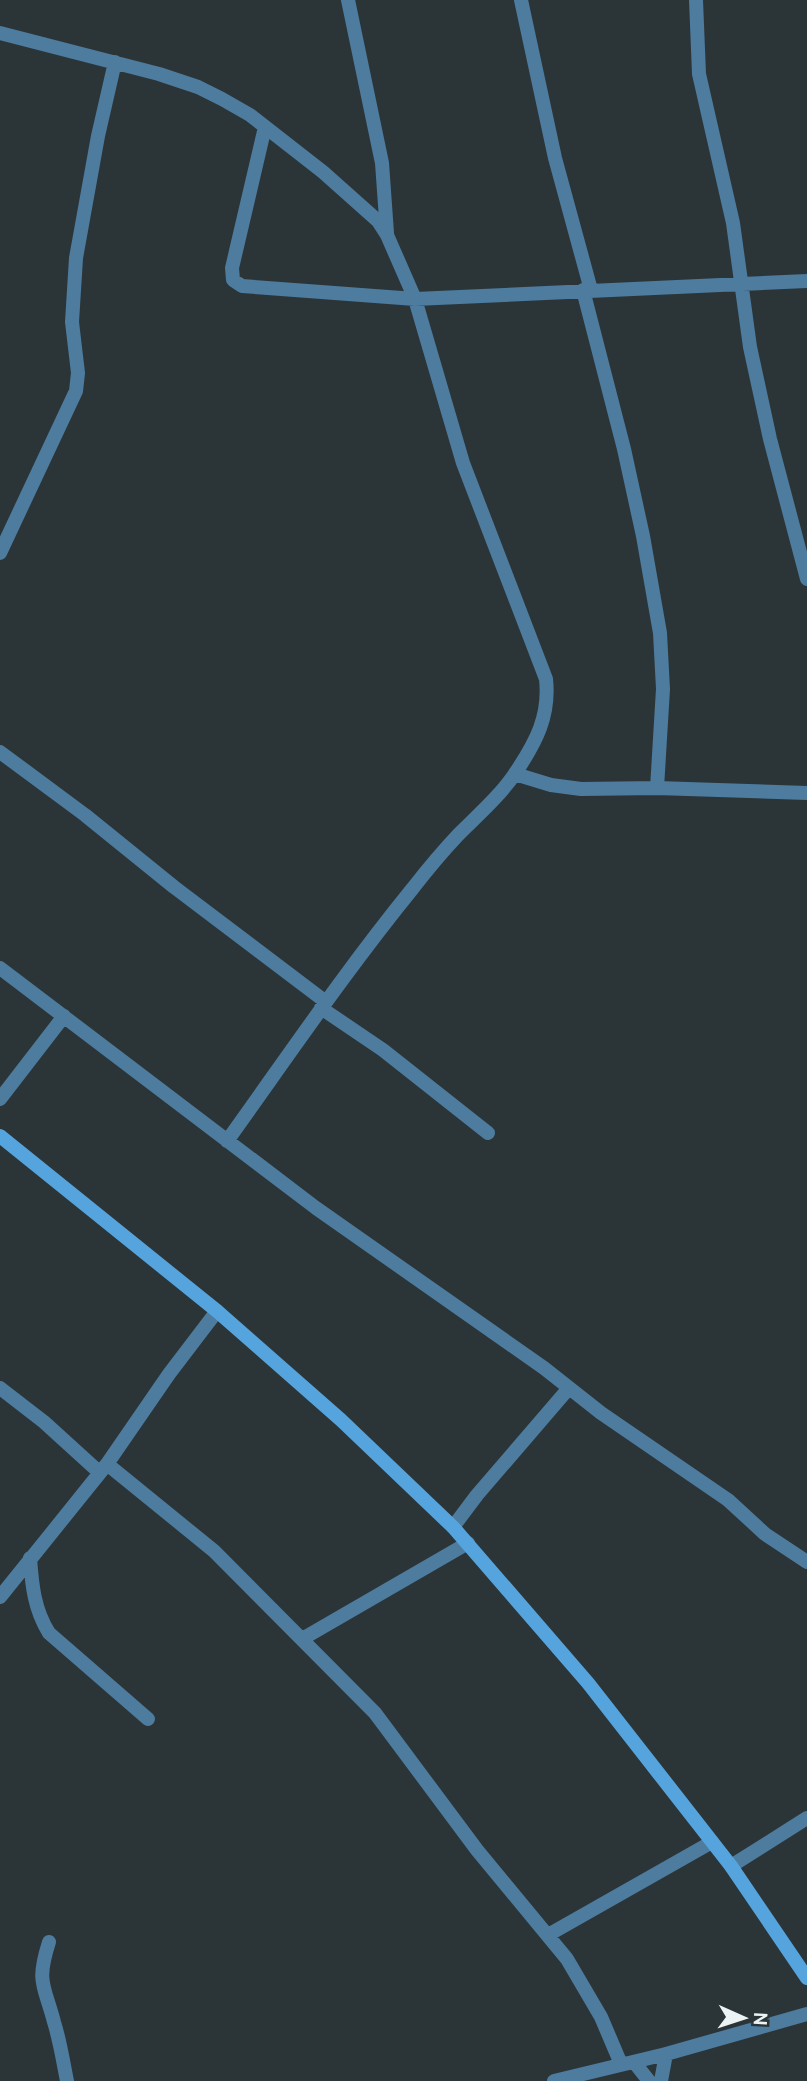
<svg xmlns="http://www.w3.org/2000/svg" width="807" height="2081" font-family="Cabin,sans-serif">
	<style>
		.lines { fill: none; stroke-linecap: round; stroke-linejoin: round }
		.minor { stroke: #4d7c9f; stroke-width: 14 }
		.secondary { stroke: #56a4dd; stroke-width: 14 }
	</style>
	<rect width="100%" height="100%" fill="#2b3538"/>
	<g class="lines">
		<path class="minor" d="M348,0L382,163L387,233
			M521,0L555,158L591,290
			M696,0L699,74L733,223L750,347L770,439L807,579
			M0,33L159,74L198,87L222,99L250,115L323,172L378,221L387,235L415,299L463,463L546,679C550,716 536,742 516,772C500,796 478,815 458,835C442,852 427,870 413,888C347,969 288,1056 227,1141
			M265,127L232,268L233,280L242,286L415,299L807,281
			M583,290L624,449L643,536L660,633L663,689L657,788
			M0,553L76,391L78,373L72,322L76,258L98,136L115,62
			M0,752L85,815L174,887L326,1002
			M515,774L551,785L581,789L657,788L807,793
			M0,968L316,1208L544,1368L601,1413L728,1500L765,1534L807,1562
			M321,1008L383,1050L488,1133
			M0,1099L64,1016
			M0,1388L44,1422L99,1472
			M107,1464L214,1551L375,1713L477,1850L567,1959L601,2017L621,2064
			M453,1527L477,1495L569,1388
			M30,1558C32,1585 34,1609 49,1633L148,1719
			M0,1597L107,1464L169,1374L217,1311
			M302,1639L468,1543
			M731,1866L807,1818
			M548,1935L712,1842
			M49,1942C36,1983 44,1984 54,2022C60,2041 63,2061 67,2081
			M634,2062L649,2081
			M554,2081L666,2054L807,2014
			M661,2081L666,2054"/>
		<path class="secondary" d="M0,1136L217,1311L341,1420L453,1527L588,1683L731,1866L807,1978"/>
	</g>
	<g transform="translate(744 2018) rotate(93)" stroke="#2b3538" stroke-width="5" paint-order="stroke">
	<path d="M0-5L12 26L0 18L-12 26Z" fill="#ecf3f4"/>
	<text y="-10" font-size="19" font-weight="bold" text-anchor="middle" fill="#ecf3f4">N</text>
	</g>
</svg>
